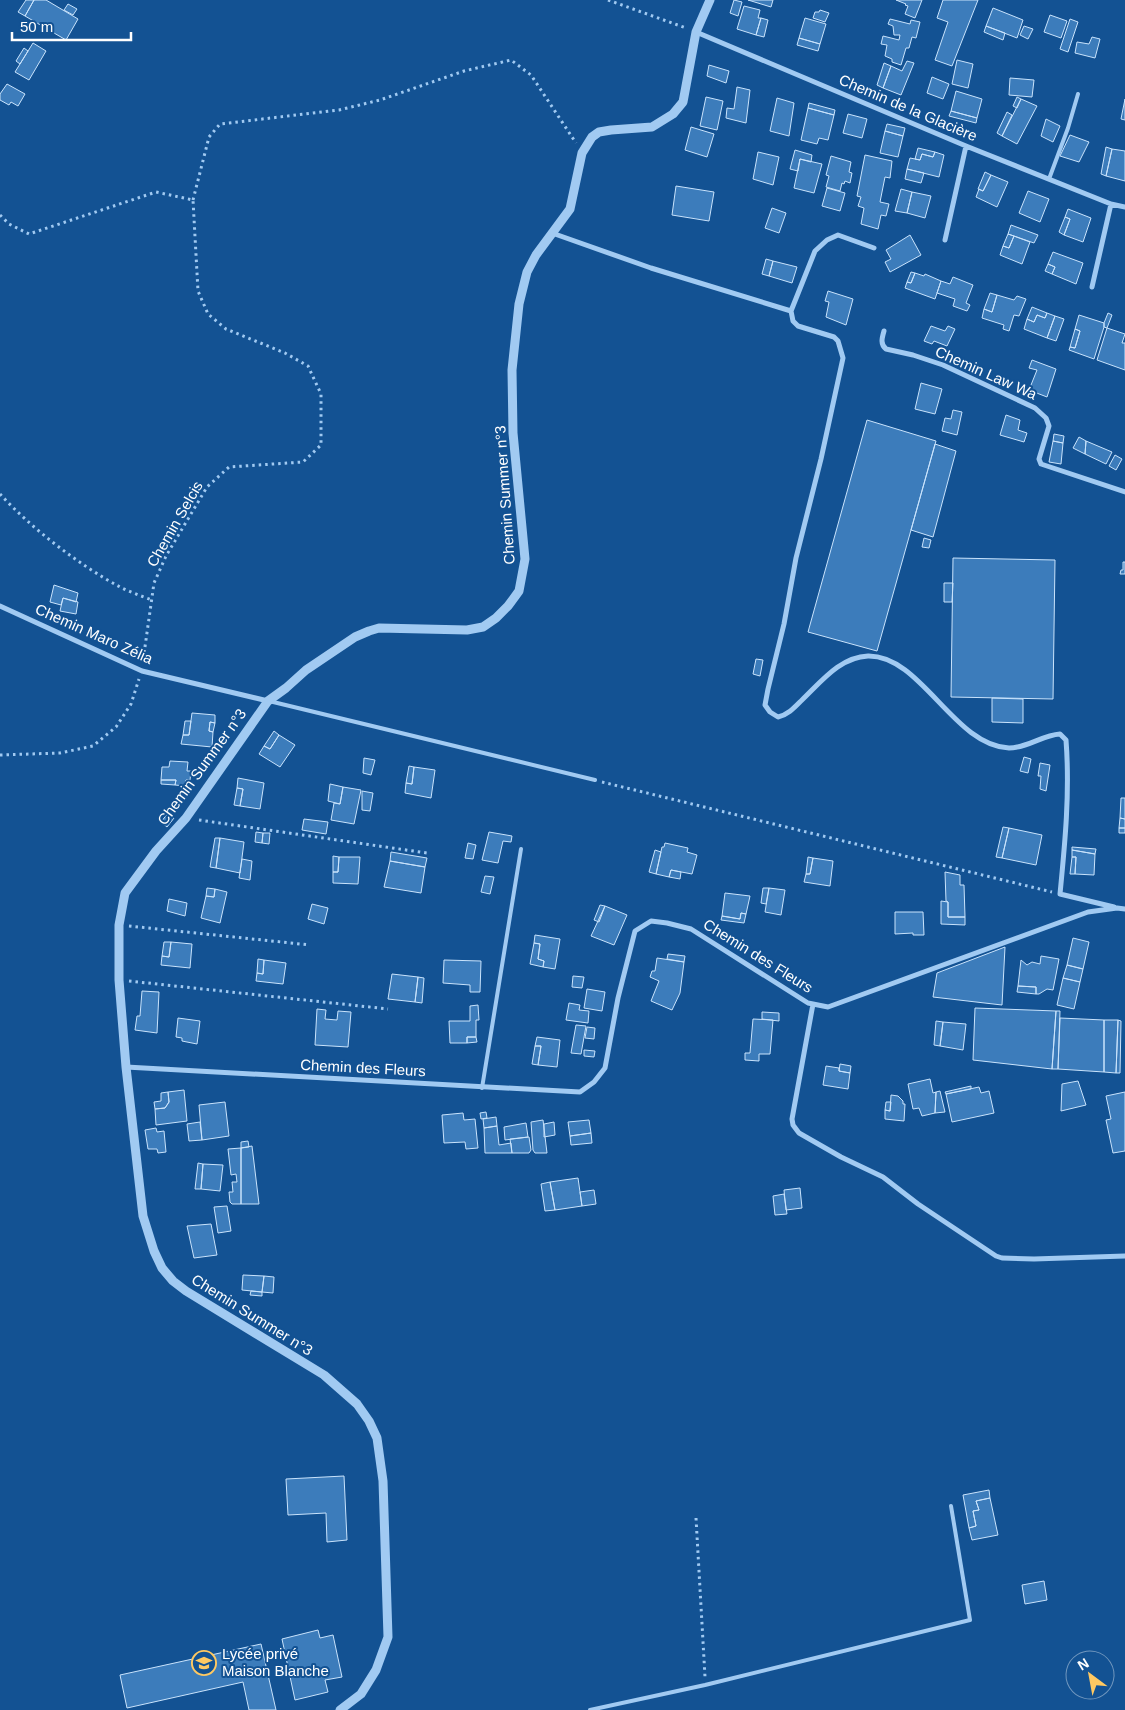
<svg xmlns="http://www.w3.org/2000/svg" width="1125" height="1710" font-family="Helvetica,sans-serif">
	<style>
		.building { fill: #3c7cbb; stroke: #c9e3fc }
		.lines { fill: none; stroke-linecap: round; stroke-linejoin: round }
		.path { stroke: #a1caf2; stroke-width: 3; stroke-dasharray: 2.5 4; stroke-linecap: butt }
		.service { stroke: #a1caf2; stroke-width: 4 }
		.minor { stroke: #a1caf2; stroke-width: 5 }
		.tertiary { stroke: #a1caf2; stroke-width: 9 }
		.labels { text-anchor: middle; stroke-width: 4; stroke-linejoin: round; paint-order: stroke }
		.street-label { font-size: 15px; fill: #fff; stroke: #135293 }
		.poi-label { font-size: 15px; fill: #fff; stroke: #135293; text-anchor: start }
	</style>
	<rect width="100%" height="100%" fill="#135293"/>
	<path class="building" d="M26,0H34L25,16L18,12Z
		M34,0H46L78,19L66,40L25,16Z
		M734,0L742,2L738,16L730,13Z
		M748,0H773L771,7Z
		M896,0H922L915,18L905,14L908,6L905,5L906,4Z
		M943,0H978L952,66L935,60L948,22L937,18Z
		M68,4L77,9L73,15L64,10Z
		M744,6L760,10L758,18H761L756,35L737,29Z
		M993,8L1023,20L1017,38L986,26Z
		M820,10L829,13L825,22L813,18L815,12H819Z
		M1050,15L1067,21L1061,38L1044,32Z
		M761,18L768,20L764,37L756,35Z
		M805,18L826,24L820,44L799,38Z
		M890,19L910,24L911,20L920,22L916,38L912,37L909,48H906L901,65L892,62V59L885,56L887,45L881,44L883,36L899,40L900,35H894L893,26L888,24Z
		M1070,19L1078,22L1068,52L1060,49Z
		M986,26L1005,33L1003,40L984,32Z
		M1024,26L1033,29L1028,39L1020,35Z
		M1092,37L1100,39L1095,58L1075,53L1077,42L1089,44Z
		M799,38L820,44L818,51L797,45Z
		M33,43L46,51L29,80L15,72Z
		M24,48L28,51L20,64L16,61Z
		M957,60L973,64L968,88L952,84Z
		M907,61L914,63L901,95L883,88L891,66L902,71Z
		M884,63L891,66L883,88L877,85Z
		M709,65L729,71L726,83L707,76Z
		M932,77L949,84L943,99L927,93Z
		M1010,78L1034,80L1032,97L1009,95Z
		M7,84L25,94L18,106L11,102L9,105L0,100V94Z
		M737,87L750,90L746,123L726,118L727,108L734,109Z
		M956,91L982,99L977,118L951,111Z
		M706,97L723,101L717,130L700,126Z
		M1017,97L1021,99L1017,108L1013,106Z
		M777,98L794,103L789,136L770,131Z
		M1021,99L1037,106L1017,144L1002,136Z
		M1125,99V120L1121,119Z
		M809,103L835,110L834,115L808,108Z
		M808,108L834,115L828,140L819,138L817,144L801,140Z
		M951,111L977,118L976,123L949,116Z
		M1007,112L1012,115L1002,136L997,133Z
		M848,114L867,119L862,138L843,133Z
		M1046,119L1060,126L1053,142L1041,136Z
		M887,124L905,128L903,136L885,131Z
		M691,127L714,134L707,157L685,150Z
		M885,131L903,136L898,157L880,153Z
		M1070,135L1089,142L1079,162L1060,156Z
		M1106,147L1112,149L1106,176L1101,174Z
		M918,148L935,152L933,157L922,154L920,160L915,159Z
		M1112,149L1125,151V181L1106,176Z
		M795,150L812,155L811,162L800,159L798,171L790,169Z
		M758,152L779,157L773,185L753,179Z
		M935,152L944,155L939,177L907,169L910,158L920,160L922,154L933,157Z
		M865,155L892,161L890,178L885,177L880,202L889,204L886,216L881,215L878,229L861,224L864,208L858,206L861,197L857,196Z
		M831,156L851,162L849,172L852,173L850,183L845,181L844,184L842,183L840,191L826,187L829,176L826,175Z
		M800,159L822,164L814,193L794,188Z
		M907,169L924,173L921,183L905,179Z
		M985,172L991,175L983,191L978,189Z
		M991,175L1008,182L997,207L976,197L979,189L983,191Z
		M676,186L714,192L709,221L672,215Z
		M827,188L845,193L840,211L822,206Z
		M901,189L912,192L907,213L895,211Z
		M1028,191L1049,199L1040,222L1019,213Z
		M912,192L931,196L925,218L907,213Z
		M772,208L786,213L779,233L765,228Z
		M1068,209L1091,218L1083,242L1064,235L1070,219L1065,217Z
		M1065,217L1070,219L1064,235L1059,232Z
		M1011,225L1038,235L1034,243L1008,234Z
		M1008,234L1014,236L1009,248L1003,246Z
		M910,235L921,255L890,272L885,262L891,259L886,250Z
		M1014,236L1030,242L1022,264L1000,255L1003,246L1009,248Z
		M1053,252L1083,263L1076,284L1052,274L1055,267L1048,264Z
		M766,259L773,261L769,276L762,274Z
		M773,261L797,267L792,283L769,276Z
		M1048,264L1055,267L1052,274L1045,271Z
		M911,272L915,273L911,283L907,282Z
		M915,273L924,276L925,274L941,281L935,299L905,288L907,282L911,283Z
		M953,277L973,285L966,303L970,305L967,311L953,306L955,299L937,293L941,281L950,284Z
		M828,291L853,299L846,325L826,317L829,302L825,301Z
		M990,293L997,295L992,312L984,309Z
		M997,295L1014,300L1017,296L1026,299L1019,316L1014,315L1009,331L1003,329L1004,325L982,318L984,309L992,312Z
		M1032,307L1047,313L1045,318L1037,315L1034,322L1027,319Z
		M1047,313L1055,316L1047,338L1024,329L1027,319L1034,322L1037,315L1045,318Z
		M1108,313L1112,315L1107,328L1104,327V323Z
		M1079,315L1104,323V327L1094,359L1069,350L1070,347L1075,348L1080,331L1075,329Z
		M1055,316L1064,319L1056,341L1047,338Z
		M931,326L945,331L948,326L955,329L947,346L934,341L932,344L924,341Z
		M1107,328L1125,334L1122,343H1125V370L1097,360Z
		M1075,329L1080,331L1075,348L1070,347Z
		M1032,360L1056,369L1047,397L1029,390L1037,370L1029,368Z
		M921,383L942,389L935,414L915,409Z
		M953,410L962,412L957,435L942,431L945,418L951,419Z
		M1006,415L1020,420L1018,430L1027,433L1024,442L1000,435Z
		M867,420L936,441L877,651L808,632Z
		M1054,434L1064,436L1063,443L1053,441Z
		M1079,437L1086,441L1085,454L1073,448Z
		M1053,441L1063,443L1061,464L1049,462Z
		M1086,441L1112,452L1106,464L1085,454Z
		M935,444L956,451L933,537L911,530Z
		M1115,455L1122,459L1116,470L1109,466Z
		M924,538L931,540L929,548L922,547Z
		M953,558L1055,560L1053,699L951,697Z
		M1123,562H1125V574H1120L1121,570H1123Z
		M944,583H953L952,602H944Z
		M54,585L78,593L76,602L63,598L61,605L50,602Z
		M63,598L78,602L76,614L60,611Z
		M756,659L763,660L760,676L753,674Z
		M992,698L1023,699V723L992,722Z
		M192,713L215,715V723L210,722L209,731L213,732L212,747L181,744L183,735H189Z
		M185,721H191L189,735H183Z
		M210,722L215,723L213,732L209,731Z
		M274,731L279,735L270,749L264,746Z
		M279,735L295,745L280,767L259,754L264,746L270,749Z
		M1024,757L1031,759L1028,773L1020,771Z
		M364,758L375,760L371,775L363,773Z
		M170,761L188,762L187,771H191L190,780H186L185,786L175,785L176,780H161L162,767H169Z
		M1040,763L1050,765L1046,791L1040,789L1041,776H1038Z
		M409,766L414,767L412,784L406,783Z
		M414,767L435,770L431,798L405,793L406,783L412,784Z
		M238,778L264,783L260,809L240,806L243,789L237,788Z
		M161,780H176L175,785L161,784Z
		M330,784L343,787L340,804L328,801Z
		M343,787L361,790L354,824L331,820L334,803L340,804Z
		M237,788L243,789L240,806L234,805Z
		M362,791L373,793L370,811L362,810Z
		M1121,798H1125V819L1120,818Z
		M168,813L174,818L167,827L161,822Z
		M1120,818L1125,819V828H1119Z
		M304,819L328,822L326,834L302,830Z
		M1003,827L1009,828L1002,858L996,857Z
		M1009,828L1042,835L1036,865L1002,858Z
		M1119,828H1125V833H1119Z
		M256,832L263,833L262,843L255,842Z
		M489,832L512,836L511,842L503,841L498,863L482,860Z
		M263,833H270L269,844L262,843Z
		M215,838H220L216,868L210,867Z
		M220,838L244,842L240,873L216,868Z
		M468,843L476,845L473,859L465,858Z
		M665,843L688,848L687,852L697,855L692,874L671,870L669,877L656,874L662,847H664Z
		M1072,847L1096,849L1095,854L1072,850Z
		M655,850L661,852L656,874L649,872Z
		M1072,850L1095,854L1094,875L1075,874L1076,857H1072Z
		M391,852L427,858L425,867L390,861Z
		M333,856L339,857L338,872H333Z
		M339,857H360L358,884L333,883V872H338Z
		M808,857L813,858L810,874H806Z
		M1072,857H1076L1075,874H1070Z
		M813,858L833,861L830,886L804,882L806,874H810Z
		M242,859L252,861L250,880L239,878Z
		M390,861L425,867L421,893L384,887Z
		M671,870L681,872L680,879L669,877Z
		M945,872L960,875V885H964L965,917H948V902L946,901Z
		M485,876L494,877L490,894L481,892Z
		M207,888L215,889L214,897L206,896Z
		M763,888H769L766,904L761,903Z
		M769,888L785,890L781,915L765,912Z
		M215,889L227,892L220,923L201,918L206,896L214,897Z
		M725,893L750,896L746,914L741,913L740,919L722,916Z
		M169,899L187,903L185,916L167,911Z
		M941,901L948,902V917H965V925L941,924Z
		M312,904L328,908L324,924L308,919Z
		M600,905L605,906L599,922L594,920Z
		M605,906L627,915L614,945L591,936Z
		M895,912H923L924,935H913V933L895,934Z
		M741,913L746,914L744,923L721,920L722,916L740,919Z
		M535,935L560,939L555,969L543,967L544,961L538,959L540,944L534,943Z
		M1073,938L1089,942L1083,969L1067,965Z
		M164,942H171L169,957L162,956Z
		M171,942L192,944L190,968L161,965L162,956L169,957Z
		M534,943L540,944L538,959L544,961L543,967L530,964Z
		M1005,947L1002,1005L933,997L937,973Z
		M668,954L685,956L684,962L667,959Z
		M1041,956L1059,959L1053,990L1047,989L1039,994H1036V987L1018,986L1021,960L1027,965L1032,962L1040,964Z
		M657,958L684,962L680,993L672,1010L651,1001L659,981L650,977L652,971H655Z
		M258,959L264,960L263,974L257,973Z
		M264,960L286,963L283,984L256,981L257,973L263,974Z
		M444,960L481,961L480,992H470V985L443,983Z
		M1067,965L1083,969L1080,982L1063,978Z
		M392,974L418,977L415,1002L388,999Z
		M573,976L584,977L582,988L572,987Z
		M418,977L424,978L422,1003L415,1002Z
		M1063,978L1080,982L1074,1009L1057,1005Z
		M1018,986L1036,987V994L1017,992Z
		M587,989L605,992L602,1011L584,1008Z
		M142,991L159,992L157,1033L135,1030L137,1016H140Z
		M569,1003L580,1005L579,1010L589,1011L588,1023L566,1020Z
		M478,1005L479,1020H476V1037H467V1043H450L449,1021H470V1006Z
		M975,1008L1056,1011L1052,1069L973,1060Z
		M317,1009L326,1010L325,1019L337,1020L338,1011L351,1012L348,1047L315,1045Z
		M1056,1011H1060L1058,1069H1052Z
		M762,1012L779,1013V1021L762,1019Z
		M178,1018L200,1021L197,1044L182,1041V1038L176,1037Z
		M1060,1018L1104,1020V1072L1058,1069Z
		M753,1019L773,1020L770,1054H759V1061L745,1060V1053H750Z
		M1104,1020H1118L1116,1073L1104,1072Z
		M1118,1020L1121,1021L1120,1073H1116Z
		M936,1021L943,1022L940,1046L934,1045Z
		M943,1022L966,1024L963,1050L940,1046Z
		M576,1025L586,1026L581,1054L571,1053Z
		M587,1027L595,1028L594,1039L585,1038Z
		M467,1037H476L477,1042L467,1043Z
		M537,1037L560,1040L557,1067L538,1065L541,1046H535Z
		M535,1046H541L538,1065L532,1064Z
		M584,1050L595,1051L594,1057L584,1056Z
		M840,1064L851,1066L850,1073L839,1071Z
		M826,1066L839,1068V1071L850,1073L848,1089L823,1085Z
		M930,1079L933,1093L936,1092L935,1113L922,1116L919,1108L913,1109L908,1084Z
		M1078,1081L1086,1105L1061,1111L1062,1084Z
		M971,1086V1089L946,1094L945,1092Z
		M979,1087L981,1093L989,1091L994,1113L952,1122L946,1094Z
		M184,1090L187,1121L156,1125L155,1109L165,1108L169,1102L168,1092Z
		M940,1091L945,1112L935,1113L936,1092Z
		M168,1092L169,1102L165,1108L155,1109L154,1102L161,1101V1093Z
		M1125,1092V1151L1113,1153L1106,1120L1111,1119L1106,1096Z
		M891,1095L898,1096L903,1101V1104H905L904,1121L885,1119V1110L890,1111Z
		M225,1102L229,1136L202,1140L199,1105Z
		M886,1102H891L890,1111L885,1110Z
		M486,1112L487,1118L481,1119L480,1113Z
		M463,1113L464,1120L475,1119L478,1148L466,1149L465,1142L444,1143L442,1115Z
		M496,1117L497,1126L484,1128L483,1119Z
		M543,1120L547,1153H535L533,1150L531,1122Z
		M589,1120L591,1133L570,1136L568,1122Z
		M200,1122L202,1140L189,1141L187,1124Z
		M554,1122L555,1135L544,1137V1124Z
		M526,1123L528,1137L505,1140L504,1127Z
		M497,1126L499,1145L511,1143L512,1153H485L484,1128Z
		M156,1128L157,1132L164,1131L166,1152L158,1153L157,1149H148L145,1130Z
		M591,1133L592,1143L571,1145L570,1136Z
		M529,1137L531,1150L529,1153H512L510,1139Z
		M248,1141L249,1147L241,1148V1142Z
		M252,1146L259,1204H241V1148Z
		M241,1148V1204H232L230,1202L229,1192H233L232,1182H237L236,1174L231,1175L228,1149Z
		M198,1163L203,1164L201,1189H195Z
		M203,1164L223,1165L220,1191L201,1189Z
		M578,1178L582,1206L555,1210L550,1182Z
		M550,1182L555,1210L545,1211L541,1184Z
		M800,1188L802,1208L786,1210L784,1190Z
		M594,1190L596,1204L582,1206L580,1192Z
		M784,1194L787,1214L775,1215L773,1196Z
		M227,1206L231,1231L218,1233L214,1207Z
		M211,1224L217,1255L194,1258L187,1226Z
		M243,1275L264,1276L262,1292L242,1290Z
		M264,1276L274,1277L273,1293L262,1292Z
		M251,1291L262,1292V1296L250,1295Z
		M344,1476L347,1540L327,1542L326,1513L288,1515L286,1479Z
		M989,1490L990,1498L976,1501L979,1510L973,1511L976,1526L969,1528L963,1495Z
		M990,1498L998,1535L972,1540L969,1528L976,1526L973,1511L979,1510L976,1501Z
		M1044,1581L1047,1600L1025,1604L1022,1585Z
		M318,1630L320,1638L333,1635L342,1677L325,1680L328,1692L295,1700L282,1639Z
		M261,1644L276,1710H249L243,1682L127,1708L120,1675Z"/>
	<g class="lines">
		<path class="path" d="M608,0L686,28
			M193,200L209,137L220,124L339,110L380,100L464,71L511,60L531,75L576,143
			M0,215L9,224L29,234L156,192L193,200L198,291L208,314L226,329L285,353L308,366L321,394V445L303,462L229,467L207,487L166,556L154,583L143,661
			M0,494C31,528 79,565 120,587C130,592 141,596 152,600
			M0,755L60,753L93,746L116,727L131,704L139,679
			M602,782L1052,892
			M199,820L427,853
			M129,926L310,945
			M129,981L388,1009
			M696,1518L705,1677"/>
		<path class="service" d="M1049,179L1068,128L1078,94
			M269,701L595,780
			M482,1088L521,849
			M590,1710L705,1685L970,1620L951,1506"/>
		<path class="minor" d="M696,32L966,146L1111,204L1125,207
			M552,233L651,268L791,311
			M945,240L966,146
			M874,248L838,235L827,240L815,251L791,311L793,321L798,326L834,337L838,341L843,358L821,459L796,558L784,624L768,689L765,705L770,712L778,717C788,715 795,707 802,700C821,682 840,657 868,656C921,655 954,746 1009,748C1028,748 1042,735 1060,734L1066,740C1070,792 1065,843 1060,894L1114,907
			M1092,287L1111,204
			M884,331C882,338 880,344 886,349L913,355L943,365L1035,408L1046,418L1049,426L1039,459L1041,464L1125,492
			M0,606L142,671L268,701
			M813,1004L792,1119L793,1125L799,1133L841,1157L883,1177L918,1204L996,1256L1002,1258L1034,1259L1125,1256
			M126,1067L580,1092L594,1082L605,1068L618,998L635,931L651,921L667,923L691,929L808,1003L828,1007L1088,912L1117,908L1125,909"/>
		<path class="tertiary" d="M340,1710L361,1694L376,1670L388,1637L383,1481L377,1438L369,1421L357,1404L324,1375L186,1291L173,1281L162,1268L154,1251L143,1216L126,1067L119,980V925L125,893L156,851L186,818L268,701L286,688L306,670L355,637L369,631L379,628L467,630L483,627L496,618L508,606L519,591L525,559L513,433L512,370L519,304L527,272L536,255L570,209L582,153L592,137L599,132L611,130L652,127L673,114L683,102L696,32L710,0"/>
	</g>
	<defs>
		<symbol id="school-ring" viewBox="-11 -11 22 22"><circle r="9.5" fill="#135293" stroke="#ffc962" stroke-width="1.5"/><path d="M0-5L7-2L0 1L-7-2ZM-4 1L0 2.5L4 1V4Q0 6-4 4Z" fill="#ffc962"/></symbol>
	</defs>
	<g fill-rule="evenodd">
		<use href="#school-ring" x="190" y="1649" width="28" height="28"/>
	</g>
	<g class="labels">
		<g class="street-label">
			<text transform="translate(908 108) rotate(23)" y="5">Chemin de la Glacière</text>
			<text transform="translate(986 373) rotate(24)" y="5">Chemin Law Wa</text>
			<text transform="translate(505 495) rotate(-94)" y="5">Chemin Summer n°3</text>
			<text transform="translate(175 524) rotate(-60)" y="5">Chemin Selcis</text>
			<text transform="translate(94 634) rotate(24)" y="5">Chemin Maro Zélia</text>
			<text transform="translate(202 767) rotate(-54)" y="5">Chemin Summer n°3</text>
			<text transform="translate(758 956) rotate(32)" y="5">Chemin des Fleurs</text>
			<text transform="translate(363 1068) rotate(3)" y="5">Chemin des Fleurs</text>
			<text transform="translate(252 1315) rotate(32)" y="5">Chemin Summer n°3</text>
		</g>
		<g class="poi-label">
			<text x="222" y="1659">Lycée privé<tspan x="222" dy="17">Maison Blanche</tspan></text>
		</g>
	</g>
	<g transform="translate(1090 1675) rotate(328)"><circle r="24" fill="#135293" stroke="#7197be"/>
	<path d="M0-4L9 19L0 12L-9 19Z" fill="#ffc962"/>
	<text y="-8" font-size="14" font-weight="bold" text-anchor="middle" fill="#ffffff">N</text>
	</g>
	<path d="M12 32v8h119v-8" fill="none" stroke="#ffffff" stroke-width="2.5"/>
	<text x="20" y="32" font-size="15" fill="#ffffff" stroke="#135293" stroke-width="4" paint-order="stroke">50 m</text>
</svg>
